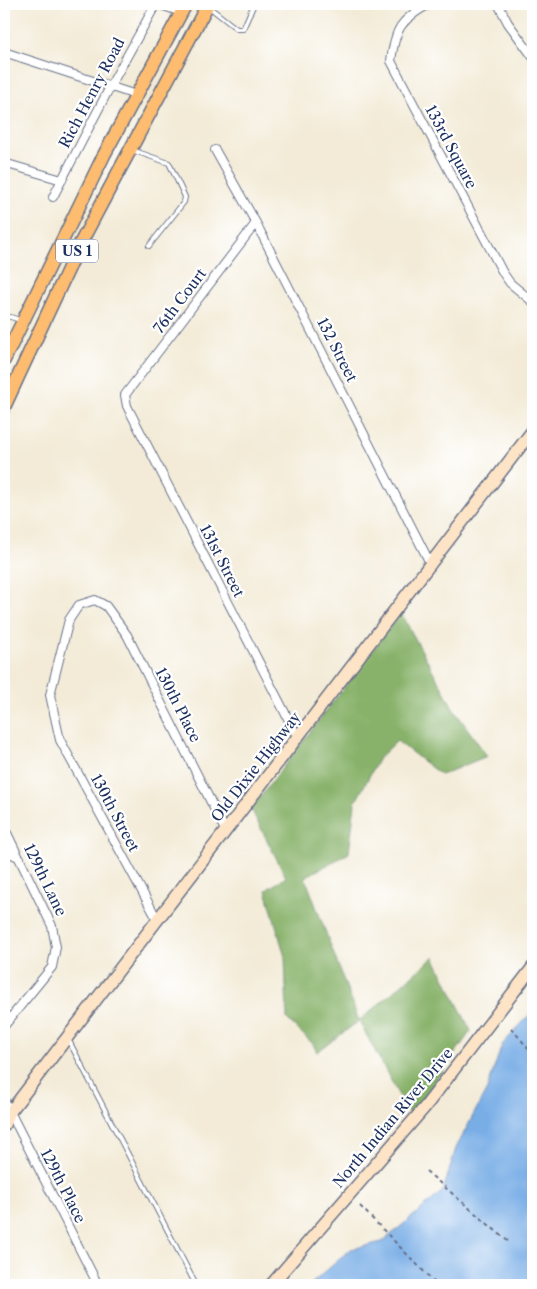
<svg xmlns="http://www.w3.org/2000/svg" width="537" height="1289" font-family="'Libre Caslon Text',serif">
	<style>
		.forest { fill: #88b26a; stroke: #527064 }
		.water { fill: #78ade6; stroke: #4a6ea2 }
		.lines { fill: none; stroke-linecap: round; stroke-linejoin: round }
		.lane-casing { stroke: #677188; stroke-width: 6 }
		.street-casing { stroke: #677188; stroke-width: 10 }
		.secondary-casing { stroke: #677188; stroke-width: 14 }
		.primary-casing { stroke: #677188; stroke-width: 15 }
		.path { stroke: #677188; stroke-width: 2; stroke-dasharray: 4 4; stroke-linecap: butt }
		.lane { stroke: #fff; stroke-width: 4 }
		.street { stroke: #fff; stroke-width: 8 }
		.secondary { stroke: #fee4c6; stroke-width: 11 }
		.primary { stroke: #fdbc70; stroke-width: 12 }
		.labels { text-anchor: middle; stroke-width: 4.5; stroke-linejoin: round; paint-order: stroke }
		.shield { fill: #fff; stroke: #5f6d8e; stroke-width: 1 }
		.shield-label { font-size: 14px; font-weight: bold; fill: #1b2f5e }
		.street-label { font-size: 15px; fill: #1b2f5e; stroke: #fff }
	</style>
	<rect width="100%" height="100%" fill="#fff"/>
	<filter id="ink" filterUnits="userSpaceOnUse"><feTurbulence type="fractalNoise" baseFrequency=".02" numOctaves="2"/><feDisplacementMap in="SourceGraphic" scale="10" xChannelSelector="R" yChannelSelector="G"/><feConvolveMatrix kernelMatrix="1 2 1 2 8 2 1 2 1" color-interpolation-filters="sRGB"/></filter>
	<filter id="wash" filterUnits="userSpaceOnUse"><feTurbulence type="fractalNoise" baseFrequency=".0096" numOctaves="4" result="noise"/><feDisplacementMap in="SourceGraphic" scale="20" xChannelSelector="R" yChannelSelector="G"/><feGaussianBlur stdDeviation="1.12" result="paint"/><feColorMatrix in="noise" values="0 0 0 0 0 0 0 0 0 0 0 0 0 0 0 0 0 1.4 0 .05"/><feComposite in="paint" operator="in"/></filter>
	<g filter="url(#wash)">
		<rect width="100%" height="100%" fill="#f3ebd7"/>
		<path class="forest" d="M401,613L455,711L487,756L441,775L397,741L379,758L355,803L349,853L305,877L359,1021L434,957L471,1031L410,1116L359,1021L317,1052L313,1044L287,1019L285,957L266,890L286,877L251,809Z"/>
		<path class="water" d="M533,1011V1285H310L351,1249L382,1242L443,1191L456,1148L487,1089L502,1045Z"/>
	</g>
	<g filter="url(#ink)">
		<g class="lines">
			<defs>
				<path id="lane" d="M209,7L237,29H243L254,4
					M132,150L169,163L185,197L184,202L149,246
					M4,315L20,320
					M68,1039L196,1285"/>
				<path id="street" d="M158,4L181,12
					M429,4C400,20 395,29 391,61L503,273L510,283L533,302
					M498,4L508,23L533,57
					M4,52L136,95
					M215,150L256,223L431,565
					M4,163L62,180
					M53,197L111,85L156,4
					M256,223L125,395L127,406L298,738
					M4,827L52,926L56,947L52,967L4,1026
					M4,854L8,852L20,858
					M157,919L60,740L50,695L69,620L79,605L95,600L106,606L127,635L225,830
					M4,1100L98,1285"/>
				<path id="secondary" d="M4,1125L10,1112L533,430
					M271,1285L425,1107L533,967"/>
				<path id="primary" d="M4,360L104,155L186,4
					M4,407L80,244L208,4"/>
			</defs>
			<use href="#lane" class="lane-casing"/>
			<use href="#street" class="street-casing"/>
			<use href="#secondary" class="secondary-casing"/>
			<use href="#primary" class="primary-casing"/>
			<path class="path" d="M511,1028L533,1054
				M426,1171L510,1243
				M360,1206L437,1285"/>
			<use href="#lane" class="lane"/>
			<use href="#street" class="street"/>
			<use href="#secondary" class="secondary"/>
			<use href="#primary" class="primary"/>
		</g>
	</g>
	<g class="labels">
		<rect class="shield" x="56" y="239.5" width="42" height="23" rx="4"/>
		<g class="shield-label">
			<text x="77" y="256">US 1</text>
		</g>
		<g class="street-label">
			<text transform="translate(92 93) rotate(-62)" y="5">Rich Henry Road</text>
			<text transform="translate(451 147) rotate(62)" y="5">133rd Square</text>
			<text transform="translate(180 301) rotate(-53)" y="5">76th Court</text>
			<text transform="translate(337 350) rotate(63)" y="5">132 Street</text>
			<text transform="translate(222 561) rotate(63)" y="5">131st Street</text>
			<text transform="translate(178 705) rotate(63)" y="5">130th Place</text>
			<text transform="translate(256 767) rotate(-52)" y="5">Old Dixie Highway</text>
			<text transform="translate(115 813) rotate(62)" y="5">130th Street</text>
			<text transform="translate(45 880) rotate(64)" y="5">129th Lane</text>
			<text transform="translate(393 1118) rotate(-50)" y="5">North Indian River Drive</text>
			<text transform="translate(63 1186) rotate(63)" y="5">129th Place</text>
		</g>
	</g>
	<rect width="537" height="1289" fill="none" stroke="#fff" stroke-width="20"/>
</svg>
